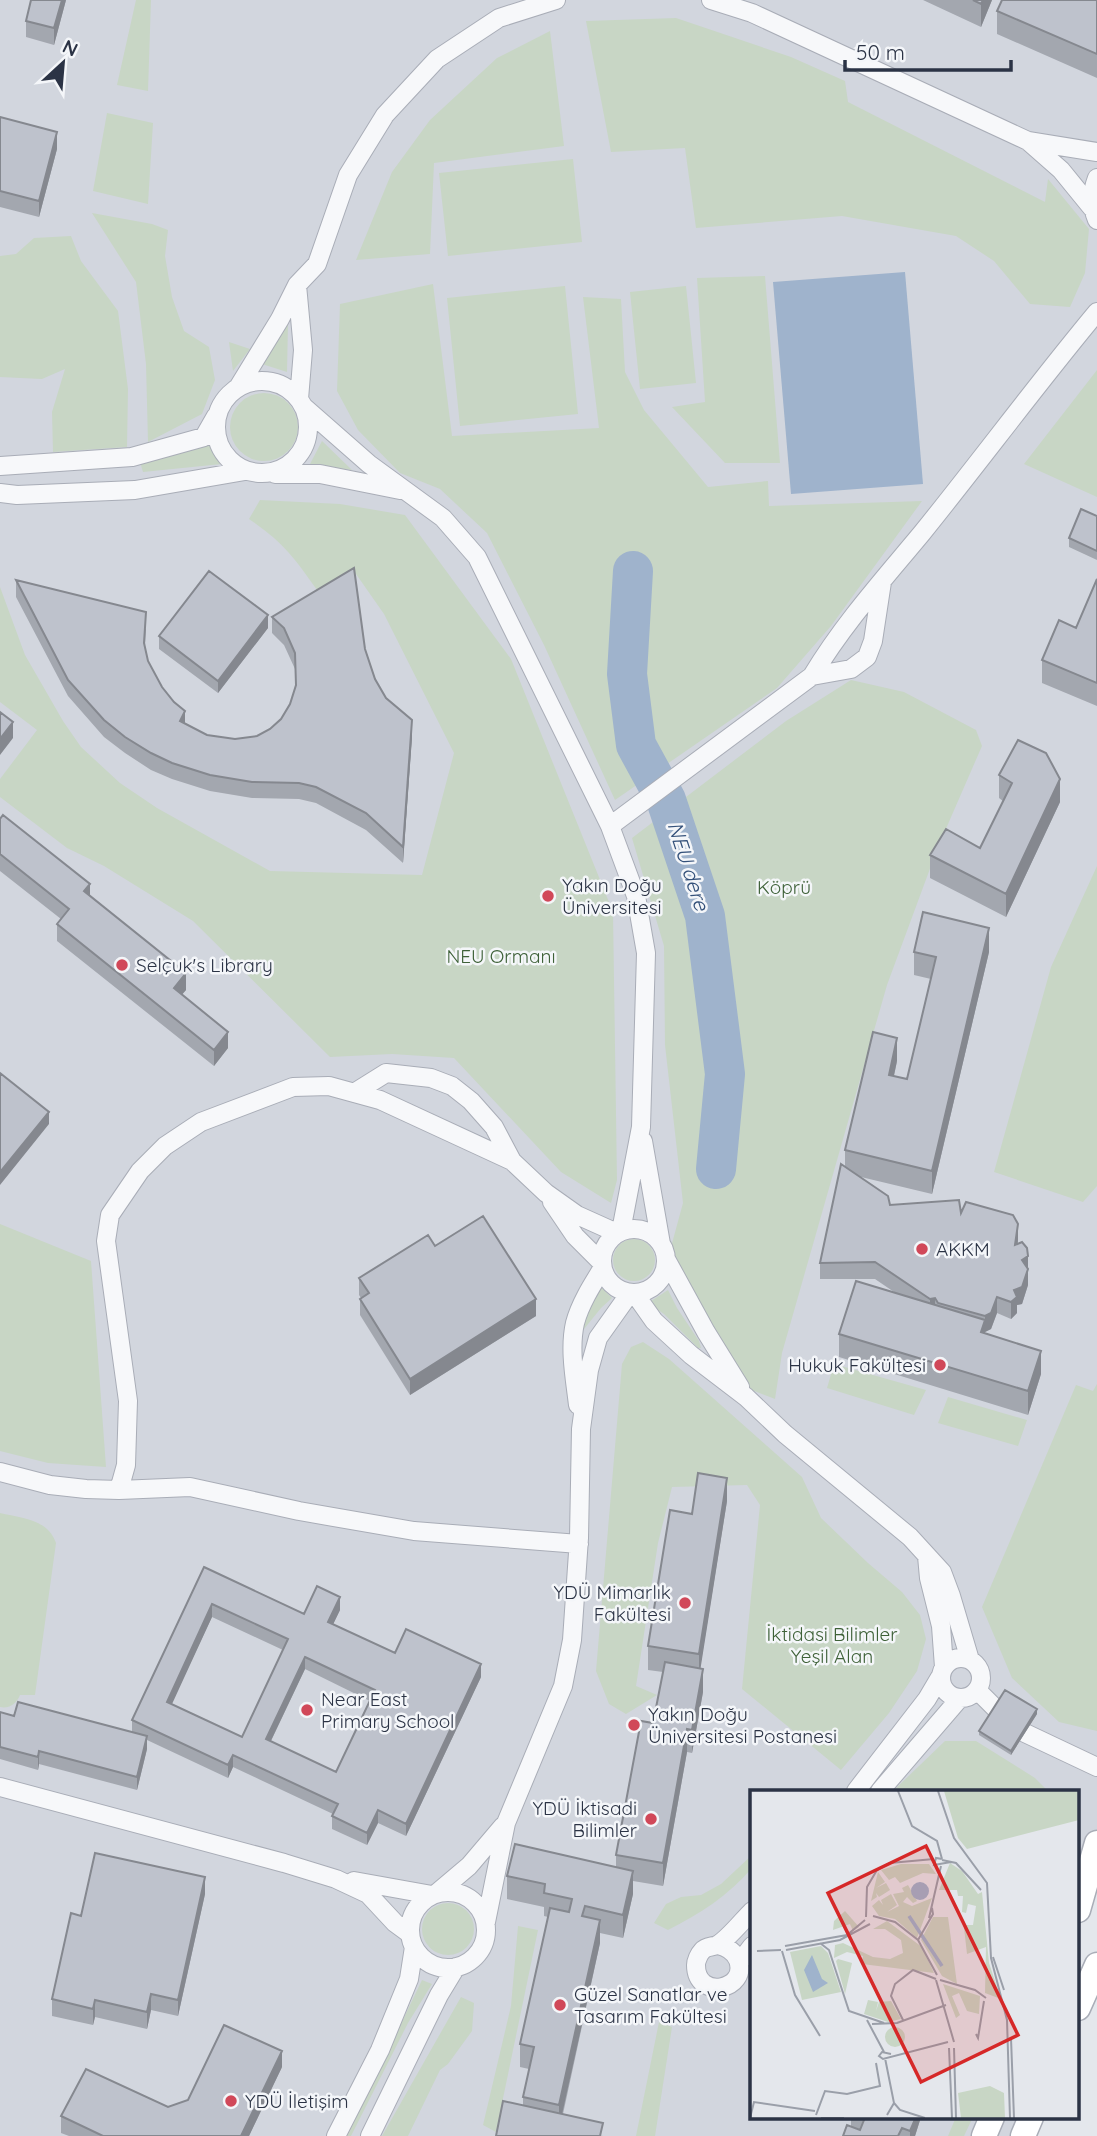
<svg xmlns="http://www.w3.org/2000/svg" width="1097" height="2136" font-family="Quicksand,sans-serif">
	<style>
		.built { fill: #d2d6de }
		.green { fill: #c8d6c5 }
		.water { fill: #9fb3cc }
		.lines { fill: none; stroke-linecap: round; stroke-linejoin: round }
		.river { stroke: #9fb3cc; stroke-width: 40 }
		.street-casing { stroke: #a9adb7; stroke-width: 20 }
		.secondary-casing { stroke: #a9adb7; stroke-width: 27 }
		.street { stroke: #f7f8fa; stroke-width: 18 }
		.secondary { stroke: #fff; stroke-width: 24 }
		.wall { fill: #a3a7af; fill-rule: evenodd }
		.shaded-wall { fill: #85888f }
		.building { fill: #bec2cc; stroke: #85888f; stroke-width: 2; fill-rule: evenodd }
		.poi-dot { fill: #d14859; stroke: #f4f6f9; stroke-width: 2.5 }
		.labels { text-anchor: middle; stroke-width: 5; stroke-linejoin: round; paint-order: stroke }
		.poi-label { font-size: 19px; fill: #2b3345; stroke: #f4f6f9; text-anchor: start }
		.park-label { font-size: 19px; fill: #3e6138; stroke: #f4f6f9 }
		.water-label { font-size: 21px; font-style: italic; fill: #34517a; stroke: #f4f6f9 }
		.inset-river { fill: none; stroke: #9fb3cc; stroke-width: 3.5 }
		.inset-road { fill: none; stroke: #9a9fa9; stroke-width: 2 }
		.view { fill: #d62828; fill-opacity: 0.15; stroke: #d62828; stroke-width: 3.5 }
		.inset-edge { fill: none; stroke: #2b3345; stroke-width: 3.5 }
	</style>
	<rect width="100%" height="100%" fill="#e4e7ec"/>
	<path class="built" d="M0,0H1097V1843L1078,1910V1791H752V2117H1019L1014,2136H0Z"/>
	<path class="green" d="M136,0H151L148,91L117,85Z
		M676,18L791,57L845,81L848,102L1045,202L1048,179L1089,229L1085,273L1070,307L1030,304L994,261L956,236L842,216L696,228L685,148L611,152L586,21Z
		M550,31L564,146L434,163L430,254L356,260L392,172L430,120L497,58Z
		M107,113L153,123L148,204L93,191Z
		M573,159L582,242L448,256L439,173Z
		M92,213L152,224L168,230L165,256L172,297L184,331L209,347L215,380L202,414L148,442L146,364L136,282Z
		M71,236L81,261L118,311L128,389L127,447L53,452L52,412L65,369L42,379L0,377V256L16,254L34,238Z
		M765,276L780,463H725L672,407L705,402L697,278Z
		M433,284L452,436L599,428L583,297L621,299L625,372L644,410L708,487L768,481L769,506L922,501L831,626L777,688L615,800L544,645L487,533L440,489L400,473L358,430L337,391L340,304Z
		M565,286L578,414L460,426L447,298Z
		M686,286L696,383L640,389L630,292Z
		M288,323L287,372L262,364Z
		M229,342L250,349L233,371Z
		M1097,370V497L1024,464Z
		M230 427a34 34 0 1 1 68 0a34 34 0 1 1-68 0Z
		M209,441L222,464L143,472L140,462Z
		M322,441L352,470L310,464Z
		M260,500L340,504L405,515L511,659L613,912L617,1180L611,1203L561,1172L454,1058L392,1054L330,1057L193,921L104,866L67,848L0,797V779L37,730L0,702V587L25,655L63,721L81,747L120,783L157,808L270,871L422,875L454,753L384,614L356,574L317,590C294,557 283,542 249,519Z
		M851,680L904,692L976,730L982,746L938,847L887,985L782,1353L775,1399L749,1389L673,1260L671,1247L683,1203L665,1045L664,946L632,838L786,721Z
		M1097,866V1186L1083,1202L994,1172L1051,967Z
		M0,1224L91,1261L106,1467L48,1463L0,1451Z
		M613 1260a21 21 0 1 1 42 0a21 21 0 1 1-42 0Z
		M599,1285L612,1298L601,1308L580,1334L587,1311Z
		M668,1290L677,1308L699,1341L701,1348H698L664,1314L648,1303Z
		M643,1342L669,1359L802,1477L821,1518L868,1563L902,1592L920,1615L926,1639L917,1671L889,1713L841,1770L742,1689L760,1505L747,1485L672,1487L658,1543L636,1686L657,1695L626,1714L609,1704L596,1671L622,1364L631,1347Z
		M834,1364L926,1390L914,1415L827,1388Z
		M1097,1384V1731L1059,1722L1012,1678L982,1607L1076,1385L1093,1391Z
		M948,1397L1027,1420L1018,1446L938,1423Z
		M0,1513C21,1518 48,1519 56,1543L35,1695H20C17,1703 10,1709 0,1707Z
		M945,1741H976L1035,1778L1048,1791H893Z
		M752,1855V1868C729,1895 700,1914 668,1930L654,1923L666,1904L681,1897L701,1895L721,1884Z
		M422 1929a26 26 0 1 1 52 0a26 26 0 1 1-52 0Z
		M518,1926L538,1930L496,2132L483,2125L511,2006Z
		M422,1980L432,1984L408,2023L351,2136H347Z
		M461,1997L474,2003L472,2031L448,2064L440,2070L408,2136H382Z
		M659,2022L672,2027L655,2136H636Z
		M956,2117H973L964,2136H948Z"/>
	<path class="water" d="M905,272L923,484L791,494L773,282Z"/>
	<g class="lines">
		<path class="river" d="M633,571L627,674L636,745L666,800L705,916L725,1074L716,1169"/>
		<defs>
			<path id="street" d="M711,0L752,13L1028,141L1097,152
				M1028,141L1061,170L1092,208
				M1097,178C1091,194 1091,205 1097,220
				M297,285L303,350L299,399
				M216 427a46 46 0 1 1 92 0a46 46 0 1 1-92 0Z
				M239,386L280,319L297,285L317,264L348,175L385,115L437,59L499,18L556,0
				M304,407L369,464L443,518L477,557L610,826L636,896L646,953L641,1127L621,1231
				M0,466L132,457L204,437L216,416
				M275,474H320L400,490
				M0,493L17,495L135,490L245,471
				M812,676L851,669L867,657L873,641L882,582
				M610,826L812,676C844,623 883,580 922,533C981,460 1037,384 1097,312
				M354,1093L386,1073L431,1078L452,1086L471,1101L494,1127L512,1161L546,1193L577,1215L617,1233
				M643,1141L661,1244
				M552,1202L575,1236L601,1262
				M602 1261a32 32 0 1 1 64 0a32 32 0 1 1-64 0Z
				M666,1259L706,1332L740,1387
				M635,1294L654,1321L691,1355L746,1397L785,1434L910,1537L942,1572L951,1596L970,1660
				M578,1405C575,1379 569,1349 575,1323C580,1304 592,1285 602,1269
				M0,1472L50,1485L86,1489L119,1490L190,1487L299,1511L414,1531L579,1544
				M119,1490L126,1465L128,1401L106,1241L110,1215L140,1171L165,1146L201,1122L293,1087L329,1086L380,1100L512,1161
				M927,1556L929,1578L941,1626L944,1667
				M941 1678a20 20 0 1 1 40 0a20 20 0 1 1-40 0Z
				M977,1690L996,1709
				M1025,1733L1097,1767
				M0,1787L284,1863L336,1879L368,1894L395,1923L410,1934
				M856,1791L927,1699L940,1677
				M880,1791L960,1698
				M354,1881L432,1895
				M410 1930a38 38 0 1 1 76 0a38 38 0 1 1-76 0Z
				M437,1893L469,1866L503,1826
				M486,1922L506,1823L563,1686L572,1640L579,1538L581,1429L589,1370L598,1338L630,1293
				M718,1945C727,1947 734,1951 738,1960C749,1990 696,2001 696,1965C696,1961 699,1954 702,1951C706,1946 712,1947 717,1945C727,1940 743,1920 752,1911
				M739,1963L752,1946
				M336,2136L380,2050L409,1979L414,1947
				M370,2136L439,1995L456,1967"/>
			<path id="secondary" d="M1078,1910L1097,1843
				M1078,2008L1097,1965
				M984,2136L992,2117
				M1023,2136L1031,2117"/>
		</defs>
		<use href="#street" class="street-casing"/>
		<use href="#secondary" class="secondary-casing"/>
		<use href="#street" class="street"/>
		<use href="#secondary" class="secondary"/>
	</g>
	<path class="wall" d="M66,0L54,45L26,37V21Z
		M923,0H992L981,27Z
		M1097,0V78L997,34V11Z
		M0,117L57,149L39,217L0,207Z
		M1097,516V560L1069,547V538Z
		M1097,579V706L1042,683V660L1076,628Z
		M16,580L146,629L145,646L148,661L162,687L185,723L207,735L235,739L257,736L270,729L281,719L290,704L296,687L295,669L284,645L272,633V617L365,649L375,679L386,698L412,737L403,863L366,830L316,803L299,799L252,798L210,791L172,779L151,770L125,753L104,737L68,696L16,597Z
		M268,628L218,693L159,649V636Z
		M999,775L1060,802L1006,917L930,878V855L980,848L1003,801L999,798Z
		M0,819L90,896L186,990L182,994L228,1048L214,1066L57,941V924L61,919L0,871Z
		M914,952H989L932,1194L861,1177L890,1205L961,1213L1018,1240V1244L1028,1256V1285L1022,1304L1017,1305V1313L1011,1319L997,1313L991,1329L985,1332V1334L1041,1374L1028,1415L839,1357V1334L897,1294L875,1279H820V1263L845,1167V1150L897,1061L894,1076L907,1079L931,979L914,975Z
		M435,1246L536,1316L410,1395L360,1315V1299L361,1298L359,1295V1278Z
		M727,1501L700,1668L703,1692L692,1753L687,1752L663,1886L633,1881V1894L623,1938L600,1933V1943L563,2114L603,2136L523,2105V2097L529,2069L520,2067V2044L548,1917L544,1916V1907L507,1899V1876L616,1867V1855L653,1723L663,1672L648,1670V1646L692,1514Z
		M204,1567L304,1614L340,1610L333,1624L395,1653L481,1677L406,1836L378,1823L367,1845L332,1829V1816L333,1814L233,1767L228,1778L147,1740V1749L137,1790L39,1764L38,1770L0,1759V1712L14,1716L132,1732V1720ZM212,1617L283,1650L242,1737L171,1704ZM305,1669L370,1701L336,1772L271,1741Z
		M1037,1714L1011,1755L979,1735V1731Z
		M205,1894L178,2016L151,2010L147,2029L95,2017L93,2025L52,2016V1999L81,1916Z
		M282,2067L249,2136H69L61,2133V2116L168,2107Z
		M851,2117H921L915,2136H843L851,2126Z"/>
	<path class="shaded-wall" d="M62,0H66L54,45V28Z
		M983,0H992L981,27V4Z
		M57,132V149L39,217V201Z
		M268,615V628L218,693V681Z
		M185,711V727L180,721Z
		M412,720V737L403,863V847Z
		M13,722V738L0,755V739Z
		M1060,779V802L1006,917V894Z
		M90,884V901L84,891Z
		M989,928V952L932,1194V1171Z
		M186,973V990L174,1004V988Z
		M228,1032V1048L214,1066V1050Z
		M897,1038V1061L889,1098V1075Z
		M49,1112V1124L0,1185V1172Z
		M1018,1224V1240L1015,1262V1245Z
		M1028,1256V1285L1022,1304L1017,1305V1313L1011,1319V1302L1022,1260Z
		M997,1297V1313L991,1329L985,1332V1344L981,1332L985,1320V1316Z
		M935,1298V1314L930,1316V1299Z
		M536,1299V1316L410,1395V1379Z
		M1041,1351V1374L1028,1415V1391Z
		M727,1478V1501L699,1678V1654Z
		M340,1597V1610L328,1635V1622Z
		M212,1604V1617L167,1715V1702Z
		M305,1657V1669L266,1751V1739Z
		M481,1664V1677L406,1836V1824Z
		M703,1669V1692L692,1753V1730Z
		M1037,1709V1714L1011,1755V1751Z
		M687,1729V1752L663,1886V1863Z
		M147,1736V1749L137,1790V1777Z
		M39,1751V1764L38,1770V1757Z
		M233,1755V1767L228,1778V1765Z
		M378,1810V1823L367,1845V1833Z
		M633,1871V1894L623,1938V1915Z
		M205,1877V1894L178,2016V2000Z
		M600,1920V1943L559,2128V2105Z
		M151,1994V2010L147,2029V2012Z
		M95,2000V2017L93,2025V2009Z
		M282,2051V2067L249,2136H241Z
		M916,2117H921L915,2136H910V2131Z"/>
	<path class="building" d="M31,0H62L54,28L26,21Z
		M973,0H983L981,4Z
		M1002,0H1097V54L997,11Z
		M0,117L57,132L39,201L0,191Z
		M1081,509L1097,516V551L1069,538Z
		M354,568L365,649L375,679L386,698L412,720L403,847L366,813L316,787L299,783L252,782L210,775L172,763L151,753L125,737L104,720L68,680L16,580L146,612L144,643L148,661L162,687L174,702L185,711L180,721L207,735L235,739L257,736L270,729L281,719L290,704L296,685L295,653L284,628L272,617Z
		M209,571L268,615L218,681L159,636Z
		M1097,579V683L1042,660L1059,620L1076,628Z
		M0,712L13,722L0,739Z
		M1018,740L1046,753L1060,779L1006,894L930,855L946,829L980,848L1012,783L999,775Z
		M3,815L90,884L84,891L186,973L174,988L228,1032L214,1050L57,924L69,909L0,854V819Z
		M923,912L989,928L932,1171L845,1150L873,1032L897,1038L889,1075L907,1079L936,957L914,952Z
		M0,1073L49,1112L0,1172Z
		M841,1164L888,1196L890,1205L959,1200L961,1213L966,1202L1013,1215L1018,1224L1015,1245L1022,1242L1027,1248L1028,1256L1022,1260L1028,1269L1022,1287L1014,1290L1017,1297L1011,1302L997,1297L991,1313L985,1316L938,1303L935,1298L930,1299L875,1262L820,1263Z
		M483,1216L536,1299L410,1379L360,1299L369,1293L359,1278L428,1235L435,1246Z
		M856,1281L985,1320L981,1332L1041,1351L1028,1391L839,1334Z
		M698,1473L727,1478L699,1654L648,1646L670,1510L692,1514Z
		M204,1567L304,1614L317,1586L340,1597L328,1622L395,1653L406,1629L481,1664L406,1824L378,1810L367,1833L332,1816L338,1804L233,1755L228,1765L132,1720ZM212,1604L288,1639L242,1737L167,1702ZM305,1657L375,1690L336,1772L266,1739Z
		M665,1662L703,1669L692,1730L687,1729L663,1863L616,1855L641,1721L653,1723Z
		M1005,1690L1037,1709L1011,1751L979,1731Z
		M18,1702L147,1736L137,1777L39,1751L38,1757L0,1747V1712L14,1716Z
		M515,1844L633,1871L623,1915L585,1906L582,1916L600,1920L559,2105L523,2097L534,2047L520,2044L550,1908L569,1912L572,1899L544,1893L545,1884L507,1876Z
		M95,1853L205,1877L178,2000L151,1994L147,2012L95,2000L93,2009L52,1999L71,1913L81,1916Z
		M224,2025L282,2051L241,2136H103L61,2116L86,2069L168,2107L188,2100Z
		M503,2101L603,2123L600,2136H496Z
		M859,2117H916L910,2131L902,2128L898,2136H843L847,2125L860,2130L864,2120Z"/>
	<g class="poi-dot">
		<circle cx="548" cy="896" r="7"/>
		<circle cx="122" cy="965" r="7"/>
		<circle cx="922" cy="1249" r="7"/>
		<circle cx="940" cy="1365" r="7"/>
		<circle cx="685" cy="1603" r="7"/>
		<circle cx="307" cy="1710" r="7"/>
		<circle cx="634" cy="1725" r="7"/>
		<circle cx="651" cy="1819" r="7"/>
		<circle cx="560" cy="2005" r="7"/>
		<circle cx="231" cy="2101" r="7"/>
	</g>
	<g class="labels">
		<g class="poi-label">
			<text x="562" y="892">Yakın Doğu<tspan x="562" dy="22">Üniversitesi</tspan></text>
			<text x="136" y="972">Selçuk's Library</text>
			<text x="936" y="1256">AKKM</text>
			<text x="926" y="1372" text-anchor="end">Hukuk Fakültesi</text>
			<text x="671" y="1599" text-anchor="end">YDÜ Mimarlık<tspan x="671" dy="22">Fakültesi</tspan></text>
			<text x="321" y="1706">Near East<tspan x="321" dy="22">Primary School</tspan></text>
			<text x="648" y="1721">Yakın Doğu<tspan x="648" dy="22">Üniversitesi Postanesi</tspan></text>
			<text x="637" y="1815" text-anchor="end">YDÜ İktisadi<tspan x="637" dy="22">Bilimler</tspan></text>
			<text x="574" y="2001">Güzel Sanatlar ve<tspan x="574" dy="22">Tasarım Fakültesi</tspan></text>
			<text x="245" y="2108">YDÜ İletişim</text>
		</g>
		<g class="park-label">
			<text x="784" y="894">Köprü</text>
			<text x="501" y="963">NEU Ormanı</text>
			<text x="832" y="1641">İktidasi Bilimler<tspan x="832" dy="22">Yeşil Alan</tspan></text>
		</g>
		<g class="water-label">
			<text transform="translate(688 866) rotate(72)" y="7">NEU dere</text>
		</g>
	</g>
	<g transform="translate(750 1790)">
		<rect width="329" height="329" fill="#e4e7ec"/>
		<path d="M194,1H329V30L217,59L208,48ZM200,73L212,81L228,104L232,102L239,173L251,209L235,203L236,157L217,164L213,129L216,135H223L226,116L218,114L216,123L212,122L213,106H208L207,100H189ZM151,74H179L186,84L173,83L150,93L145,87L139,90L131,80ZM128,82L135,92L126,98L136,93L140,100L129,107L126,103L127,107L121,111ZM158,95L167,111L163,113L157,107L153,112L162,116L182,108L167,148L145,129L129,126L122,116L129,110L133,115L131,110L141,104L147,115L137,122L149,116L143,104L154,102L152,98ZM95,121L109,137L103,141L100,134L83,140L84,131ZM183,127H198L207,194L192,186L171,150ZM137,131L172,157L184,183L112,174L113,166L97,162L84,168L85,155L93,153L123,167L140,169L153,163L151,150L135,139H123ZM71,156L78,163L91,202L52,210L40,162ZM88,169L102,173L95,204L86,171ZM193,194L230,206L229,224L217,221L209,203L202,206L210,225L206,228ZM118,210L128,212L126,221L129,212L141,211L151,229L138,232L114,224ZM135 247a10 10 0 1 1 20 0a10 10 0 1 1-20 0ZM240,296L254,303L255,328H211L208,303Z" fill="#c8d6c5"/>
		<path d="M161 101a9 9 0 1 1 18 0a9 9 0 1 1-18 0ZM62,165L72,189L78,193L63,202L54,180Z" fill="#9fb3cc"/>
		<path class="inset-river" d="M159,126L192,176"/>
		<path class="inset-road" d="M148,1L162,36L187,51L192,69M188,1L204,48L237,93L241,168L257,230L260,328M192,69L186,68L184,75L201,72M192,70L206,73L231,100M123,126L145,132L168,150L187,185M116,127L117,97L127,80L140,73L184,69M179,128L191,76M168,150L183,124L182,118M70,153L79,160L99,221L134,233M35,156L97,145L115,130M36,160L90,150L120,134M7,161L31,160M32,161L45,205L70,246M243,167L254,200M186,190L204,252M190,190L225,200L236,208M117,230L134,262M153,230L141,206L145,194L163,180L186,189M122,234L147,233L196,215M226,244L228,248L234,211M261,248L264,328M199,258L202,328M204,258L206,328M141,264L132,262L129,266L133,269L198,252M135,268L144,313L137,325M144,313L150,320L175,328M66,325L75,301L97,304L130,296L126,273M0,328L4,312L65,321M71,328H94"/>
		<path class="view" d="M176,56L268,245L171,292L78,103Z"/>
		<rect width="329" height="329" class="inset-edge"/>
	</g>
	<g transform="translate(63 63) rotate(26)" stroke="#f4f6f9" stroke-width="5" paint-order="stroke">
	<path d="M0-5L12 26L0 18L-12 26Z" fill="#2b3345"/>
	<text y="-10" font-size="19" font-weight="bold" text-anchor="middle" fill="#2b3345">N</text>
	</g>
	<path d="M845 60v10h166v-10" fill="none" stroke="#2b3345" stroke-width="3.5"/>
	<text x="856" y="60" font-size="21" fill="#2b3345" stroke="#f4f6f9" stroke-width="5" paint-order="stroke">50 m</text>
</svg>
